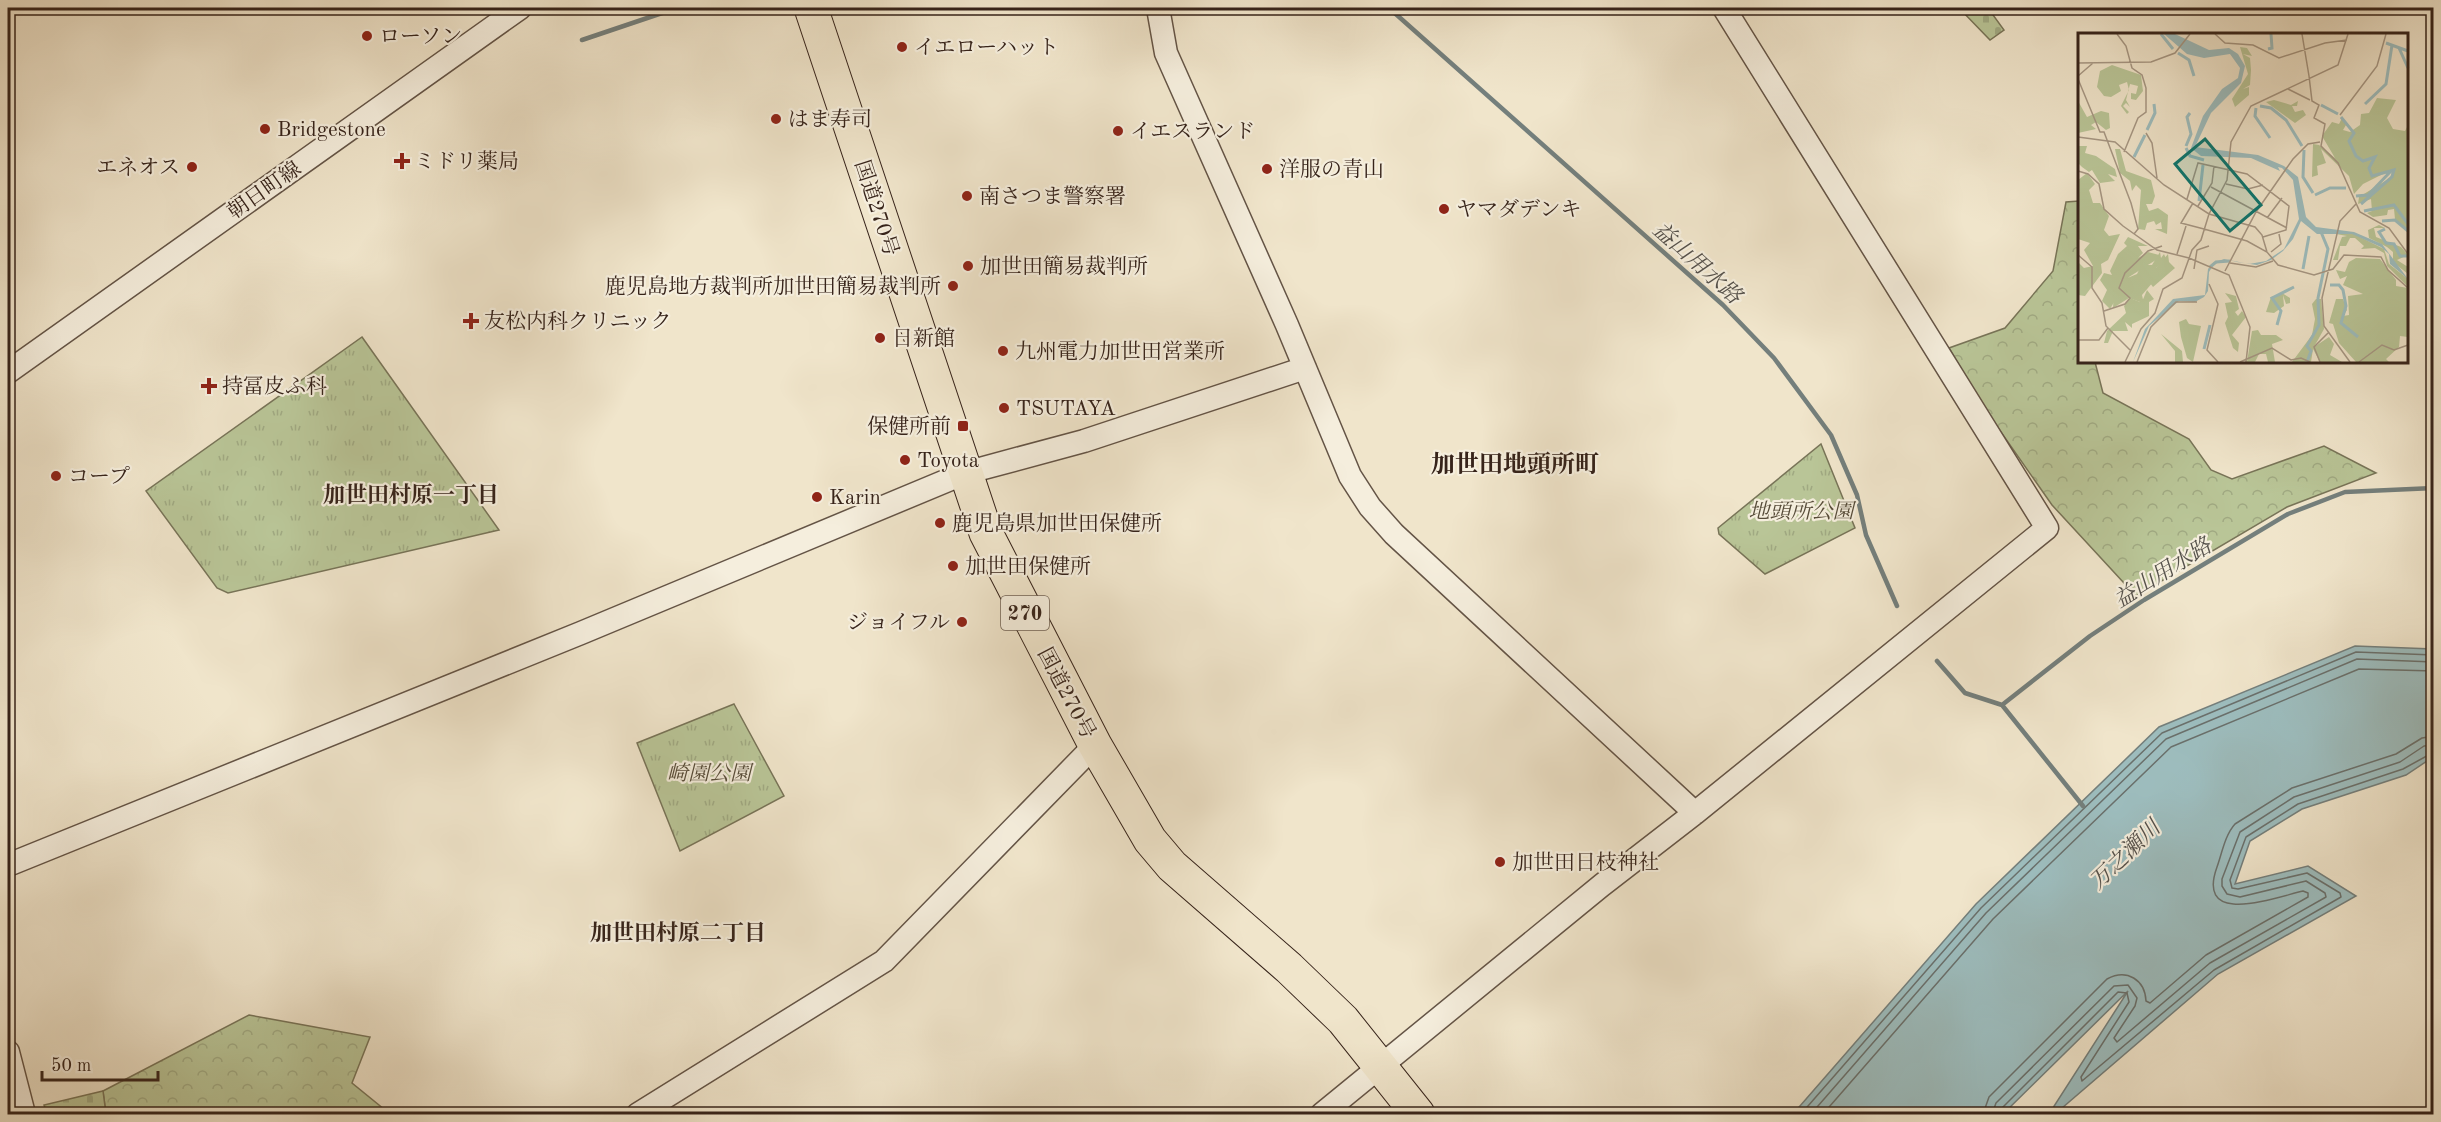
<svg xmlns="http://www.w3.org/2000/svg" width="2441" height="1122" font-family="'Old Standard TT','Noto Serif JP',serif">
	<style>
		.forest { fill: url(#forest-crowns); stroke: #787458; stroke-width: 1.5 }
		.cemetery { fill: url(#cemetery-stones); stroke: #787458; stroke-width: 1.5 }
		.park { fill: url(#park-tufts); stroke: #787458; stroke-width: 1.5 }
		.water { fill: #9dbdbe; stroke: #747f7c; stroke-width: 1.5 }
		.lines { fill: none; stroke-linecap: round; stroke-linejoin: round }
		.shore { stroke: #6a706c; stroke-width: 1.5 }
		.stream { stroke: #747f7c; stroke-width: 4.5 }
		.minor-casing { stroke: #645446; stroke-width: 25 }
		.highway-casing { stroke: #36231a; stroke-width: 35 }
		.minor { stroke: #f5eedd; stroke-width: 22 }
		.highway { stroke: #f0e5cb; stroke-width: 33 }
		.poi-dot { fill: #8f2418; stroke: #f5eedd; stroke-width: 2 }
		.labels { text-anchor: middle; stroke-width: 4.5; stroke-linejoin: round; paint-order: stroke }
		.shield { fill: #f5eedd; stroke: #6f6054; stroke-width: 1.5 }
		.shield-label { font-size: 20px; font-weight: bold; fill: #36231a }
		.poi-label { font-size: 21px; fill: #36231a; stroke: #f5eedd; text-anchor: start }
		.street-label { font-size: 21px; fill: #36231a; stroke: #f5eedd }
		.park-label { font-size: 21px; font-style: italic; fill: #574c39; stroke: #f5eedd }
		.water-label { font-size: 22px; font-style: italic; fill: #55514b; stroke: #f5eedd }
		.neighbourhood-label { font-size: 22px; font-weight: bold; fill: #36231a; stroke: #f5eedd }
		.quarter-label { font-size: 24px; font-weight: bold; fill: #36231a; stroke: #f5eedd }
		.inset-river { fill: none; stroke: #9dbdbe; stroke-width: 3 }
		.inset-road { fill: none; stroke: #a69784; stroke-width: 1.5 }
		.view { fill: #0f766e; fill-opacity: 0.15; stroke: #0f766e; stroke-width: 3 }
		.inset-edge { fill: none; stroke: #36231a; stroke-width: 3 }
	</style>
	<defs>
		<pattern id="forest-crowns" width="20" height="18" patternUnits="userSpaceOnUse" patternTransform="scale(1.5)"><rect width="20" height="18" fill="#b9c597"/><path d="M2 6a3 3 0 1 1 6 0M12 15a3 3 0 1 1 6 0" fill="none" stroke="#a0a982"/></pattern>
		<pattern id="cemetery-stones" width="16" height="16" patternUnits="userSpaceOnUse" patternTransform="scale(1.5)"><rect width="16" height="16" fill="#b9c597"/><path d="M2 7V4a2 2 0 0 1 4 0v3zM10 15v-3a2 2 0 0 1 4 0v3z" fill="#a0a982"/></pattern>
		<pattern id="park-tufts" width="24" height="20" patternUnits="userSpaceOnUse" patternTransform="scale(1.5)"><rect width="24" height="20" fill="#b9c597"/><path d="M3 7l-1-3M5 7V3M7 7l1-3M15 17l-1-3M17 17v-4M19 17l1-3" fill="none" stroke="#a0a982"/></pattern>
	</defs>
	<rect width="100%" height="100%" fill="#f0e5cb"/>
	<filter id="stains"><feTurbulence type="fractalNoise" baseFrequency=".00333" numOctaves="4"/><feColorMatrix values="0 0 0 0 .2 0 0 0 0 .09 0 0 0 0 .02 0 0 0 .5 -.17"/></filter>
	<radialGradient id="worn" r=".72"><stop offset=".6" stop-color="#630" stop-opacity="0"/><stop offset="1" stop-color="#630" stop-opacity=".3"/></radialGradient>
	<path class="forest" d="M2079,201L2080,362H2095L2103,393L2189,439L2211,470L2232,479L2324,446L2376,473L2287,507L2136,596L2052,505L1982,405L1949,348L2005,328L2053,271L2066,202Z
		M249,1015L370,1037L352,1083L390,1114H106L103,1091Z"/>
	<path class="cemetery" d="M1959,8H1988L2004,30L1990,40Z
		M103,1091L106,1114H47L44,1105Z"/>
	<path class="park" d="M362,337L499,530L228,593L217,588L146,491Z
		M1821,444L1855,528L1765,574L1719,534L1718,528Z
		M734,704L784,796L680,851L637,743Z"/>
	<path class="water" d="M2355,646L2433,649V757L2406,775L2302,809L2250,841L2235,884L2308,866L2356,896L2218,974L2055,1114H2049L2128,991L2003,1114H1793L1976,904L2159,727Z"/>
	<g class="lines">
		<path class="shore" d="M1801,1114L1981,908L2162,733L2356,652L2434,655
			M1811,1114L1986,913L2166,739L2357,659L2434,662
			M1823,1114L1993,919L2171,747L2359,669L2434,671
			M1983,1114L1989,1097L2107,979C2127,968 2145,980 2146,1001L2150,1003L2206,955L2308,897V893L2303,891C2276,897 2195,928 2217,867C2222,853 2225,835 2235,824L2292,788L2396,754L2422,738L2434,736
			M1992,1114L1996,1103L2114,986L2128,985L2137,998L2135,1006L2114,1038L2117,1042L2210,963L2326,897L2325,893L2306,881L2240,897L2227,894L2222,886V879L2240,832L2294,797L2400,762L2424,746L2434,745
			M2000,1114L2002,1108L2118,992L2127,993L2129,1002L2081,1077L2082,1081L2214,970L2341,897L2340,893L2307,873L2238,889L2232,888L2230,880L2246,837L2298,804L2403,769L2434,752"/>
		<path class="stream" d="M1389,8L1723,305L1774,358L1831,435L1857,495L1866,535L1897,606
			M582,40L677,8
			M1937,661L1965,693L2002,705
			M2002,705L2090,636L2144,600L2288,514L2345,492L2434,488
			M2002,705L2083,806"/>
		<defs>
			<path id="minor" d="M1158,8L1166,53L1287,325L1350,476L1370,507L1394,534L1695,813
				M8,372L520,8
				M8,865L581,633L965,473L1084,441L1305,368
				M8,1052L24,1114
				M638,1114L884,961L1095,745
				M1322,1114L1602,885L1695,813L2047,528L1724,8"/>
			<path id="highway" d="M811,8L986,533L1095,745L1150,840L1172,866L1289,968L1343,1020L1418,1114"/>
		</defs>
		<use href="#minor" class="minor-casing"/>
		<use href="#highway" class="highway-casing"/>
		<use href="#minor" class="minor"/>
		<use href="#highway" class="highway"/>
	</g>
	<g class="poi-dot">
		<circle cx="367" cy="36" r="6"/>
		<circle cx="902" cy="47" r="6"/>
		<circle cx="776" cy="119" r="6"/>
		<circle cx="265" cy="129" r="6"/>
		<circle cx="1118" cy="131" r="6"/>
		<path d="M399 152h6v6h6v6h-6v6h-6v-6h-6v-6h6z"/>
		<circle cx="192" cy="167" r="6"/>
		<circle cx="1267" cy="169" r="6"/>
		<circle cx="967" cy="196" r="6"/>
		<circle cx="1444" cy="209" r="6"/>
		<circle cx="968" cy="266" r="6"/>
		<circle cx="953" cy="286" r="6"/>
		<path d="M468 312h6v6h6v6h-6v6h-6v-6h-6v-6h6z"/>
		<circle cx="880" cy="338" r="6"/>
		<circle cx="1003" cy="351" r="6"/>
		<path d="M206 377h6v6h6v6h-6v6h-6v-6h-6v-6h6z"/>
		<circle cx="1004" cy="408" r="6"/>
		<rect x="957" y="420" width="12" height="12" rx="3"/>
		<circle cx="905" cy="460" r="6"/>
		<circle cx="56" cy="476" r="6"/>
		<circle cx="817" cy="497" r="6"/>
		<circle cx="940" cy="523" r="6"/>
		<circle cx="953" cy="566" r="6"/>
		<circle cx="962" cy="622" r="6"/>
		<circle cx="1500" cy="862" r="6"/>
	</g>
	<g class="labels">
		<rect class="shield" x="1001" y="596" width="48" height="34" rx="4.5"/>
		<g class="shield-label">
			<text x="1025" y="620">270</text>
		</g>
		<g class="poi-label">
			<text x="379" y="43">ローソン</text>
			<text x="914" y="54">イエローハット</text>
			<text x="788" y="126">はま寿司</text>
			<text x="277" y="136">Bridgestone</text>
			<text x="1130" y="138">イエスランド</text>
			<text x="414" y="168">ミドリ薬局</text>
			<text x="180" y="174" text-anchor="end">エネオス</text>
			<text x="1279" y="176">洋服の青山</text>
			<text x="979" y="203">南さつま警察署</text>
			<text x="1456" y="216">ヤマダデンキ</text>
			<text x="980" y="273">加世田簡易裁判所</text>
			<text x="941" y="293" text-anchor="end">鹿児島地方裁判所加世田簡易裁判所</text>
			<text x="484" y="328">友松内科クリニック</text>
			<text x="892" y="345">日新館</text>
			<text x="1015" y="358">九州電力加世田営業所</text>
			<text x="222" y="393">持冨皮ふ科</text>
			<text x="1016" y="415">TSUTAYA</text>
			<text x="951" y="433" text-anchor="end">保健所前</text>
			<text x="917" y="467">Toyota</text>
			<text x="68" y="483">コープ</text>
			<text x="829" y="504">Karin</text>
			<text x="952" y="530">鹿児島県加世田保健所</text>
			<text x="965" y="573">加世田保健所</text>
			<text x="950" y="629" text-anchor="end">ジョイフル</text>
			<text x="1512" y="869">加世田日枝神社</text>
		</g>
		<g class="street-label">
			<text transform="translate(264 190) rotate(-35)" y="7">朝日町線</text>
			<text transform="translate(877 208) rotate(72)" y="7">国道270号</text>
			<text transform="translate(1067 693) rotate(62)" y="7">国道270号</text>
		</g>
		<g class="park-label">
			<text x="1801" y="518">地頭所公園</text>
			<text x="709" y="780">崎園公園</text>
		</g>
		<g class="water-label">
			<text transform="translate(1698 262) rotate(42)" y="8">益山用水路</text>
			<text transform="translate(2162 572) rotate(-32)" y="8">益山用水路</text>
			<text transform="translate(2124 854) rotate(-44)" y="8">万之瀬川</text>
		</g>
		<g class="neighbourhood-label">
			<text x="411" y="502">加世田村原一丁目</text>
			<text x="678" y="940">加世田村原二丁目</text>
		</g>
		<g class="quarter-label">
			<text x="1515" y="472">加世田地頭所町</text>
		</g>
	</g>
	<g transform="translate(2078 33)">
		<rect width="330" height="330" fill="#f0e5cb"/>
		<path d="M162,14L169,15L174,23L165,21L172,25L173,37L172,52L165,56L171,54V62L157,74L154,66L170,41ZM34,32L63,42L65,58L58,67L53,66V60L58,61L60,53L52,51L48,67L52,74L48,70L45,73L51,79L49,81L43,73L51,57L49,49L41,52L43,58L33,64L26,63L19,54L22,38ZM299,65L318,67L309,85L315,96L327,98L330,92V198L317,186L316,176L310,177L309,182L295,184L289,180L294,178L293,166L280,171L281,164L312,145L315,136L285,151L276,161L271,143L243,116L248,130L239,133L240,142L234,144L235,111L241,112L257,125L244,103L254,89L261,91L264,85L268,92L265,97L272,99L282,92L283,81L291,80ZM196,67L213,72L220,68L219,73H214L217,79L225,77L228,82L217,90L188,69ZM0,68L9,84L23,78L31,80L32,95L28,97L18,89L13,92L18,96L0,100ZM0,113H9L7,120L18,123L37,136L39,144L30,141L37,148L22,150L14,137L11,139L4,134L0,130ZM37,116H42L48,138L73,147L77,163L74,171H68L71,178L80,175L90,182L89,201L77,196H84L83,189L78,192L76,188L69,190L67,197L60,196L63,157L58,152L54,158L52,148L42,140ZM9,140L17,151L11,157L15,170H22L31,183L26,197L31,203L42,201L30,227L23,231L24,240L7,263L0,262V229L6,235L15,233L6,217L12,210L0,206V147ZM301,192L307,195H296L298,204L323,214L330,222L319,227L330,234V241L315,229V219L309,214L291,205L290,197ZM274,200L306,216L311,231L330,246V254L309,233L306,220L297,215L283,216L286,213L277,205H272L268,213H262L260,227H255L264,204L269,203L258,201ZM50,204L70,213H60L65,220L60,225L70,219L81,222V225L51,244L32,276L24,268L29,257L22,247L26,240L34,242L32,238L40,221L49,213L46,210ZM90,221L91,229L97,235L75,254L72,250L78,235ZM302,226L318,247V253L330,255V304L322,303L321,314L308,326L311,329H278L261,310L255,291L251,290L258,266H265L269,277L265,283L271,282L270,263L285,261L265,252L269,243L262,246L258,237L267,239L271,229L278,225ZM69,257L76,266L71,269V283L54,291V295L47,289L50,298H35L30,310H26L29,298L48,280L46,273L52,265L62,269L60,278ZM147,260L158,263L161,276L157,279L160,283L164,278L168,284L154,302L161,310L160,319L155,315L147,290L150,284L147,270L154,269ZM204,260L212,265V270L208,271L205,262L206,273L196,280L188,279L193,264ZM238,266H243L246,296L236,314L251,304L256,311L252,322L264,329H242L235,316L233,329H214L234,302L237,286L234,271ZM108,286L111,291L123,293L115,329L109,325L103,304L101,289ZM180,297L183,302H198L205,307L194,311L197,329H190L188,321H181L177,329H169L174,298ZM83,301L104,318L105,329H97V318Z" fill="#b9c597"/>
		<path d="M82,219L83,225L86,221L88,226L78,235L81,242L64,262L66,271L60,278L56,276L62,269L51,265L35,275L36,257L47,246L59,241L67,225L66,232H74Z" fill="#b9c597"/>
		<path d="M86,1H97L131,17L151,15L160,21L167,33L163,50L133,80L117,114L180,122L206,133L220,144L228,184L238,194L276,199L304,211L330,246L312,231L311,221L303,214L274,201H239L223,188L215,206L205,218L193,227L179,232L159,229L151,227L136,231L131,239L130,258L126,264L117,269L101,268L71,293L55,329L67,296L95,266L127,262L130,236L135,230L146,226L171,231L188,228L206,216L221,186L215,147L204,135L200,134L202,138L173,125L123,123L113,115L125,83L144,56L160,45L162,35L152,21L126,25L109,21Z" fill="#9dbdbe"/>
		<path class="inset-river" d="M83,1L95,16M308,10L330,18M321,15L330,35M190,16L194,15L193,1M100,20L111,27L116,43M287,71L308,51L314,12M243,72L260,81M182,73L193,75L208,87L224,113M178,75L177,83L192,105M263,84L276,100L271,108L278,123L285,128L297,124L291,135L294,143L316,137L314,144L283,171M69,97L77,80L76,71M108,113L113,101L109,84L112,80M108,115L112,123L126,127M226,117L225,144L235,160M56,124L67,102M237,162L252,155H268M278,163L290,162L314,137M121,168L125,132M286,178L316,172L330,191M304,188L317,187L330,198M307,196L301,199L308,210L316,211L322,223H329M132,234L138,229L152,228M225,236L231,203M252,252H261L265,257L268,273L263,290L280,304M199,292L203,278L194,265L216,254M126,316L132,292M229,329L233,318L229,313L241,292L240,265L250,216L243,199"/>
		<path class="inset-road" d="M39,1L48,13L54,35L64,42L68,55V79L60,85L46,119M137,1L147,10L175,12L201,25L247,10L269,7M224,1L231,43M0,30L73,29L97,20L112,1M0,43L15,30M231,43L234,68L241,72L236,85L247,91L243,113L260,130L282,179L311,195L330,221M0,46L22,99H26L53,170L60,196L56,201M210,56L232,67M262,82L299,33L308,1M68,100L74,110L79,145M0,104L37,109L86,152L131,181L177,194L184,202L189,219M0,138L10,141L21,151L26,176L45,193L79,217L111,225M148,151L170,156L185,152M133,154L209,195M109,166L120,130L169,141L211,173L208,197L185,204M115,170L103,190L126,196M120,173L134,150L136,133M189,185L204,165M126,196L169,208L189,219L200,232L236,242L255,236L266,222L303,224L310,237L330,255M193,219L203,211L201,201M99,221L108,193M0,222L14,234V255L24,270L28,293L52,317M111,225L151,242L172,294L168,329M152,230L178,234L195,228M116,236L119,217L131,213M147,238L178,179L215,126L230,111L242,109M131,251L140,271L129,317L140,329M26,278L47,271L52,265L41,255L47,240L70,218L84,213M0,307H21L30,295M47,329L63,296L77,280L85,256L104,245L114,217L123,207L131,181L149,147L153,109L173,73L260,32L270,1M59,329L73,294L98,269H119M162,329L194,315L213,327L223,325L232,329M242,329L236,314L250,300M272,329L246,293L244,265L262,188L278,171M281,329L304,312L316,317L330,312"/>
		<path class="view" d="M127,106L183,172L152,198L97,131Z"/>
		<rect width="330" height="330" class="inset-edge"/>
	</g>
	<rect width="2441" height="1122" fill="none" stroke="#f0e5cb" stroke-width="30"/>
	<rect x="9" y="9" width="2423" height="1104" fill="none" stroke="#36231a" stroke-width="3"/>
	<rect x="15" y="15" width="2411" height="1092" fill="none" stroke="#36231a" stroke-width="1.5"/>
	<path d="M42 1071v9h116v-9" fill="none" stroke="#36231a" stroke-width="3"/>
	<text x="51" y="1071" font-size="18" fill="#36231a" stroke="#f5eedd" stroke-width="4.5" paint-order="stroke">50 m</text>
	<rect width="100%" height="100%" filter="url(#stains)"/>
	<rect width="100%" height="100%" fill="url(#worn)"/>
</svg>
